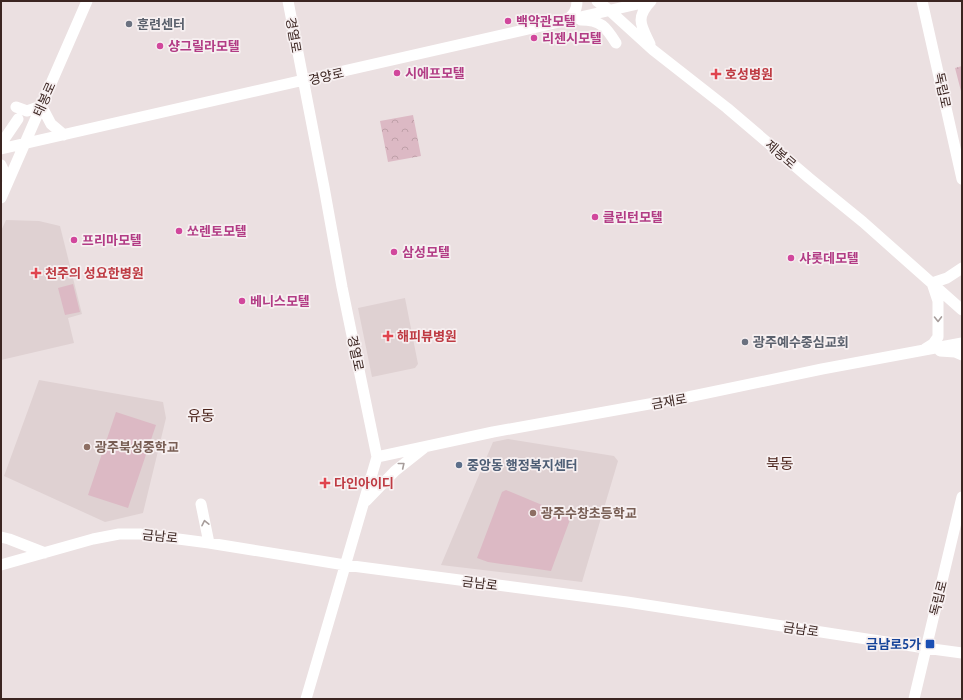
<svg xmlns="http://www.w3.org/2000/svg" width="963" height="700" font-family="Cabin,'Noto Sans KR',sans-serif">
	<style>
		.built { fill: #dfd1d2 }
		.park { fill: url(#park-crowns) }
		.garden { fill: #dcb9c4 }
		.lines { fill: none; stroke-linecap: round; stroke-linejoin: round }
		.secondary { stroke: #fff; stroke-width: 11 }
		.oneway { stroke: #a79d9b }
		.hotel-dot { fill: #d1479c; stroke: #f7f0f1; stroke-width: 1.5 }
		.worship-dot { fill: #6b7280; stroke: #f7f0f1; stroke-width: 1.5 }
		.health-dot { fill: #e0444e; stroke: #f7f0f1; stroke-width: 1.5 }
		.education-dot { fill: #8d6e63; stroke: #f7f0f1; stroke-width: 1.5 }
		.service-dot { fill: #5c6f8a; stroke: #f7f0f1; stroke-width: 1.5 }
		.transit-dot { fill: #1a4fb4; stroke: #f7f0f1; stroke-width: 1.5 }
		.labels { text-anchor: middle; stroke-width: 3.5; stroke-linejoin: round; paint-order: stroke }
		.hotel-label { font-size: 13px; font-weight: bold; fill: #b23c85; stroke: #f7f0f1; text-anchor: start }
		.worship-label { font-size: 13px; font-weight: bold; fill: #5b616d; stroke: #f7f0f1; text-anchor: start }
		.street-label { font-size: 13px; fill: #3b2521; stroke: #f7f0f1 }
		.health-label { font-size: 13px; font-weight: bold; fill: #be3a42; stroke: #f7f0f1; text-anchor: start }
		.education-label { font-size: 13px; font-weight: bold; fill: #785e54; stroke: #f7f0f1; text-anchor: start }
		.service-label { font-size: 13px; font-weight: bold; fill: #4e5e75; stroke: #f7f0f1; text-anchor: start }
		.transit-label { font-size: 13px; font-weight: bold; fill: #164399; stroke: #f7f0f1; text-anchor: end }
		.quarter-label { font-size: 15px; fill: #4c251d; stroke: #f7f0f1 }
	</style>
	<defs>
		<pattern id="park-crowns" width="20" height="18" patternUnits="userSpaceOnUse"><rect width="20" height="18" fill="#dcb9c4"/><path d="M2 6a3 3 0 1 1 6 0M12 15a3 3 0 1 1 6 0" fill="none" stroke="#be9fa8"/></pattern>
	</defs>
	<rect width="100%" height="100%" fill="#ebe0e1"/>
	<path class="built" d="M6,220L39,221L60,226L82,314L68,318L74,343L1,360V231Z
		M405,298L418,364L415,368L372,377L358,308Z
		M39,380L163,402L166,418L143,513L105,522L4,476Z
		M508,439L614,456L618,461L582,582L441,565L493,442Z"/>
	<path class="park" d="M962,66V95L955,68Z
		M413,115L421,156L388,162L380,121Z"/>
	<path class="garden" d="M73,284L80,312L65,315L58,288Z
		M116,412L156,425L128,508L88,495Z
		M506,490L571,517L551,571L488,562L477,558L502,492Z"/>
	<g class="lines">
		<path class="secondary" d="M288,1L324,187L342,287L377,457L306,699
			M597,1L609,10L653,50L727,108L809,178L863,222L962,310
			M922,1L962,179
			M581,20C601,20 606,27 616,43
			M565,21C573,15 577,11 577,1
			M650,44C641,25 635,18 651,1
			M41,105L51,124L64,135
			M16,107L27,111L41,106
			M1,144L18,119
			M1,149L651,1
			M1,165L8,180
			M1,198L87,1
			M925,349L933,344L938,337V301L932,283L947,278L962,268
			M940,351L955,352L962,355
			M377,457L493,432L688,397L822,369L962,343
			M366,501L395,471L424,448
			M201,504L209,543
			M1,537L9,539L45,553
			M1,565L93,539L119,534H140L209,543L345,565L627,602L925,648L962,653
			M914,699L962,497"/>
	</g>
	<defs><path id="oneway-chevron" d="M-2-3.5L2.5 0L-2 3.5" fill="none" stroke-width="1.6" stroke-linecap="round" stroke-linejoin="round"/></defs>
	<g class="oneway">
		<use href="#oneway-chevron" transform="translate(938 319) rotate(89)"/>
		<use href="#oneway-chevron" transform="translate(402 465) rotate(-39)"/>
		<use href="#oneway-chevron" transform="translate(205 523) rotate(-102)"/>
	</g>
	<g class="hotel-dot">
		<circle cx="508" cy="21" r="4"/>
		<circle cx="534" cy="38" r="4"/>
		<circle cx="160" cy="46" r="4"/>
		<circle cx="397" cy="73" r="4"/>
		<circle cx="595" cy="217" r="4"/>
		<circle cx="179" cy="231" r="4"/>
		<circle cx="74" cy="240" r="4"/>
		<circle cx="394" cy="252" r="4"/>
		<circle cx="791" cy="258" r="4"/>
		<circle cx="242" cy="301" r="4"/>
	</g>
	<g class="worship-dot">
		<circle cx="129" cy="24" r="4"/>
		<circle cx="745" cy="342" r="4"/>
	</g>
	<g class="health-dot">
		<path d="M714 68h4v4h4v4h-4v4h-4v-4h-4v-4h4z"/>
		<path d="M34 267h4v4h4v4h-4v4h-4v-4h-4v-4h4z"/>
		<path d="M386 330h4v4h4v4h-4v4h-4v-4h-4v-4h4z"/>
		<path d="M323 477h4v4h4v4h-4v4h-4v-4h-4v-4h4z"/>
	</g>
	<g class="education-dot">
		<circle cx="87" cy="447" r="4"/>
		<circle cx="533" cy="513" r="4"/>
	</g>
	<circle class="service-dot" cx="459" cy="465" r="4"/>
	<rect class="transit-dot" x="925" y="639" width="10" height="10" rx="2"/>
	<g class="labels">
		<g class="hotel-label">
			<text x="516" y="26">백악관모텔</text>
			<text x="542" y="43">리젠시모텔</text>
			<text x="168" y="51">샹그릴라모텔</text>
			<text x="405" y="78">시에프모텔</text>
			<text x="603" y="222">클린턴모텔</text>
			<text x="187" y="236">쏘렌토모텔</text>
			<text x="82" y="245">프리마모텔</text>
			<text x="402" y="257">삼성모텔</text>
			<text x="799" y="263">샤롯데모텔</text>
			<text x="250" y="306">베니스모텔</text>
		</g>
		<g class="worship-label">
			<text x="137" y="29">훈련센터</text>
			<text x="753" y="347">광주예수중심교회</text>
		</g>
		<g class="street-label">
			<text transform="translate(294 35) rotate(80)" y="5">경열로</text>
			<text transform="translate(326 76) rotate(-13)" y="5">경양로</text>
			<text transform="translate(943 90) rotate(78)" y="5">독립로</text>
			<text transform="translate(44 99) rotate(-66)" y="5">태봉로</text>
			<text transform="translate(781 154) rotate(41)" y="5">제봉로</text>
			<text transform="translate(356 353) rotate(78)" y="5">경열로</text>
			<text transform="translate(669 401) rotate(-10)" y="5">금재로</text>
			<text transform="translate(160 536) rotate(6)" y="5">금남로</text>
			<text transform="translate(480 583) rotate(7)" y="5">금남로</text>
			<text transform="translate(938 598) rotate(-76)" y="5">독립로</text>
			<text transform="translate(801 629) rotate(9)" y="5">금남로</text>
		</g>
		<g class="health-label">
			<text x="725" y="79">호성병원</text>
			<text x="45" y="278">천주의 성요한병원</text>
			<text x="397" y="341">해피뷰병원</text>
			<text x="334" y="488">다인아이디</text>
		</g>
		<g class="education-label">
			<text x="95" y="452">광주북성중학교</text>
			<text x="541" y="518">광주수창초등학교</text>
		</g>
		<g class="service-label">
			<text x="467" y="470">중앙동 행정복지센터</text>
		</g>
		<g class="transit-label">
			<text x="921" y="649">금남로5가</text>
		</g>
		<g class="quarter-label">
			<text x="201" y="421">유동</text>
			<text x="780" y="469">북동</text>
		</g>
	</g>
	<rect width="963" height="700" fill="none" stroke="#3b2521" stroke-width="4"/>
</svg>
